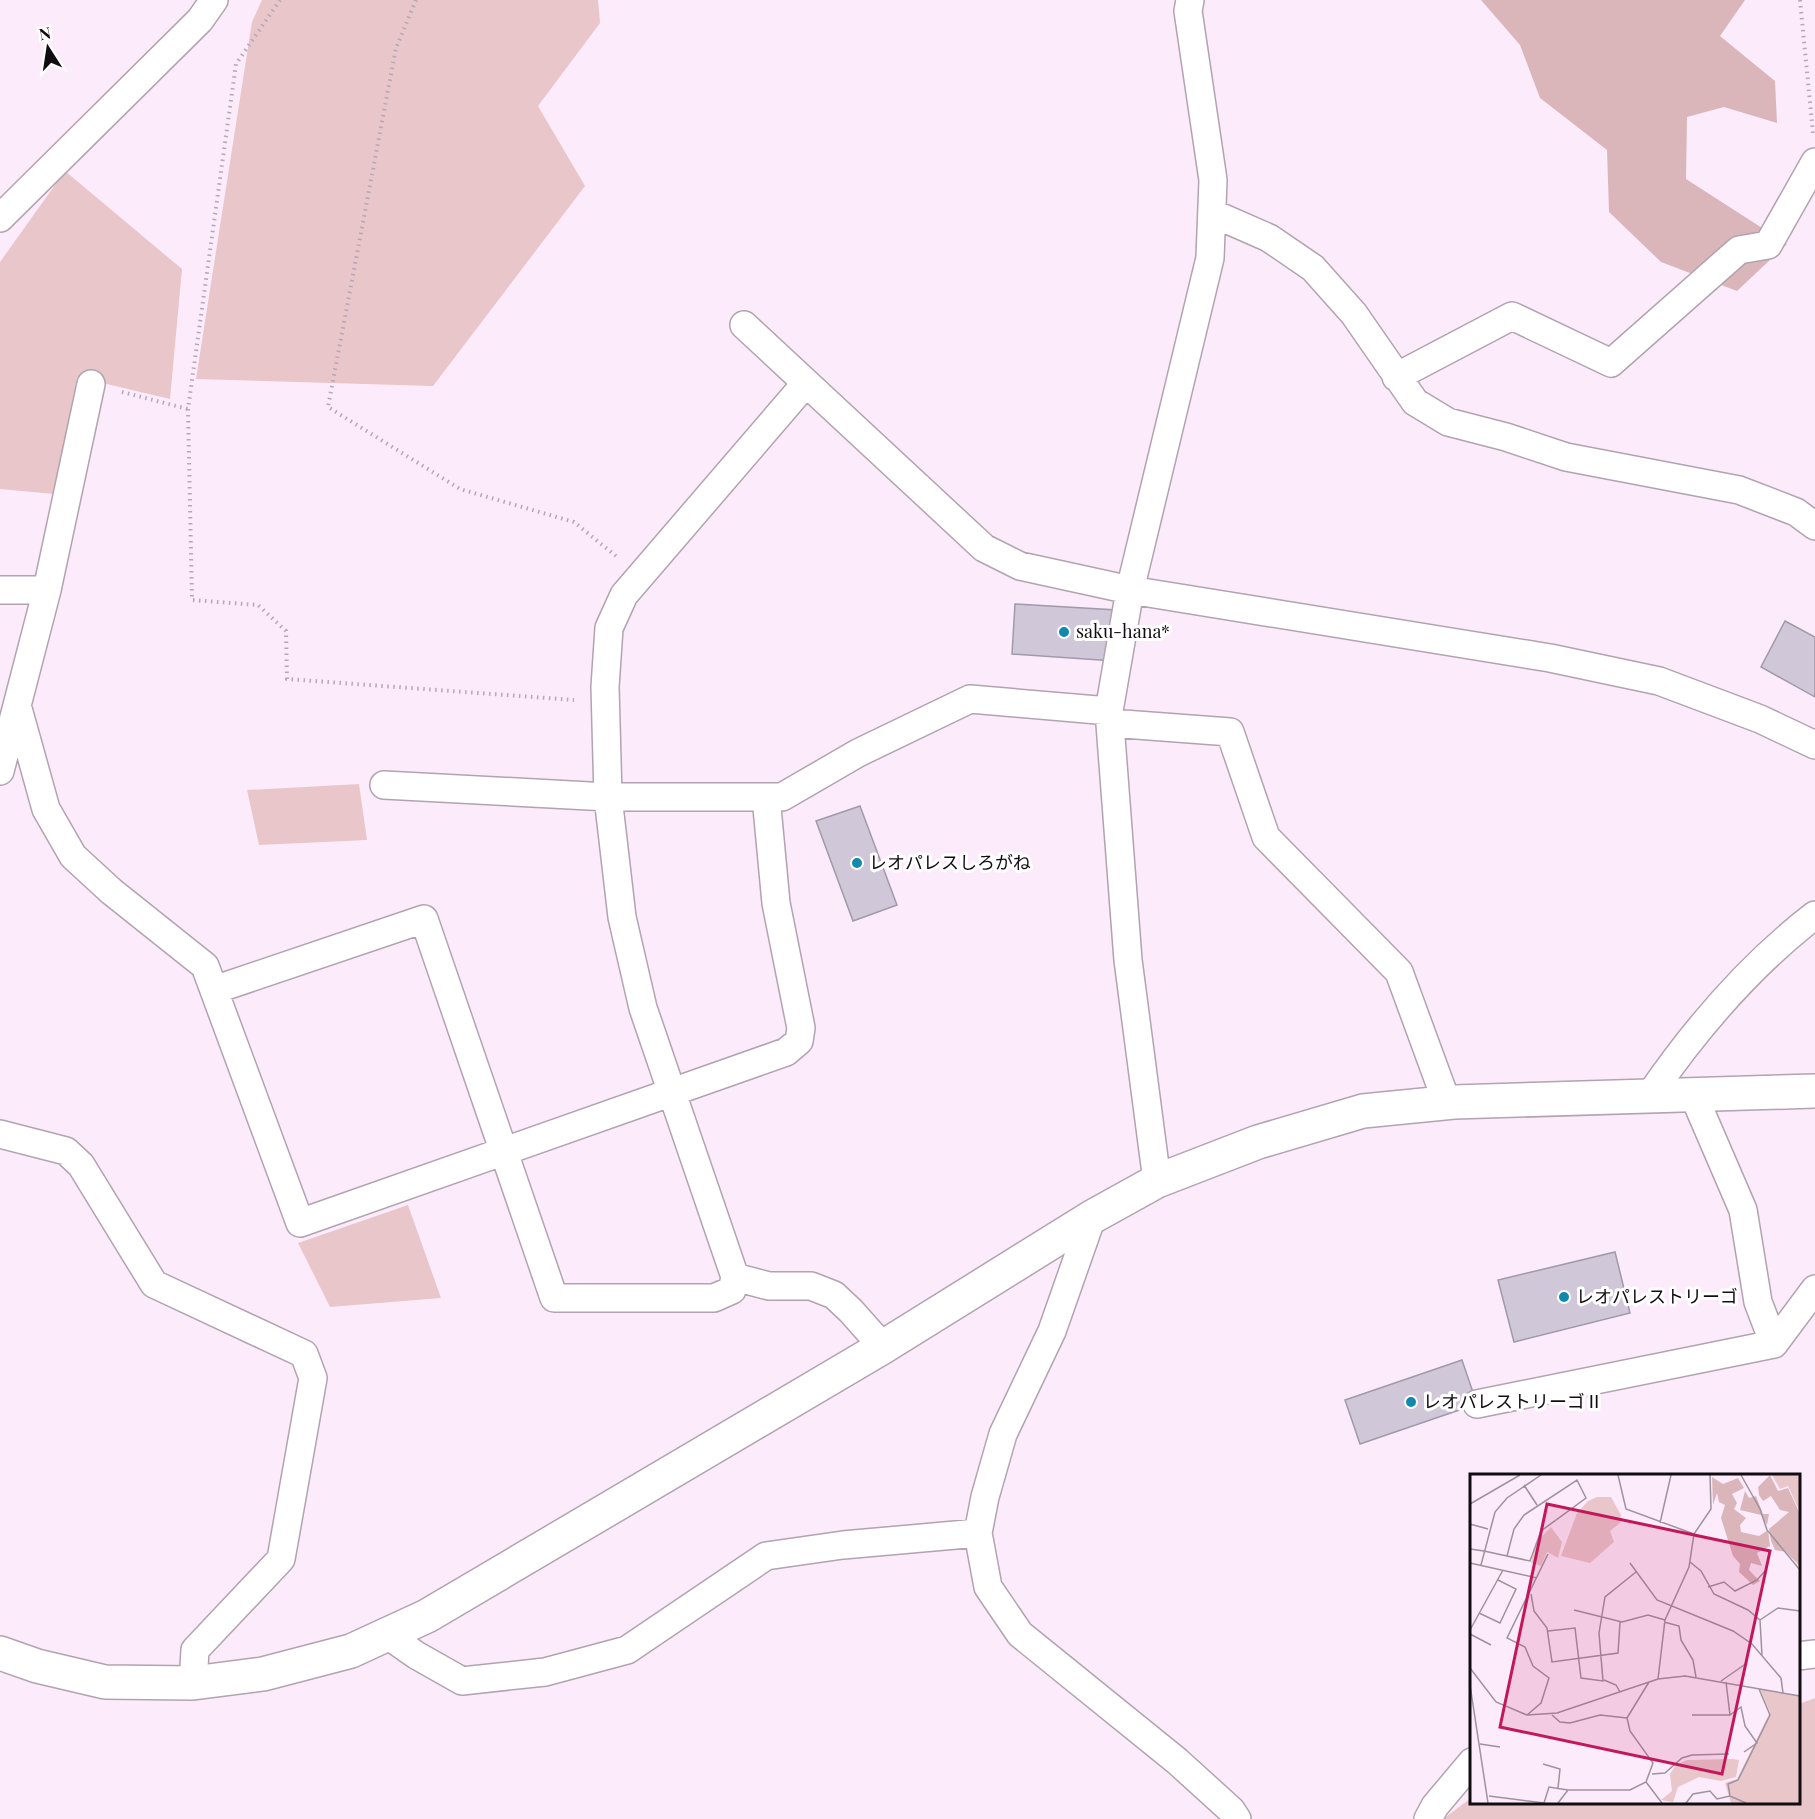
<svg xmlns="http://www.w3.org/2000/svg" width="1815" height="1819" font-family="'Playfair Display','Noto Sans JP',serif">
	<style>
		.green { fill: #e9c6ca }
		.forest { fill: #dab6ba }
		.building { fill: #d0c7d9; stroke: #a199a9; stroke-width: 1.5 }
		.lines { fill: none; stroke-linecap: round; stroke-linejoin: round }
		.minor-casing { stroke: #b2a3b1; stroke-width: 30 }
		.tertiary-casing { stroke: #b2a3b1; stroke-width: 36 }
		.path { stroke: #b4a8b4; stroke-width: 4; stroke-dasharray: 1.5 4.5; stroke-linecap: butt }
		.minor { stroke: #fff; stroke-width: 27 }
		.tertiary { stroke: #fff; stroke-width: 33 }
		.poi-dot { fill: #1189ac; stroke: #fff; stroke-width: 2 }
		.labels { text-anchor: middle; stroke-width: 6; stroke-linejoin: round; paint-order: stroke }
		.poi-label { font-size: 18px; fill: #110c11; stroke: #fff; text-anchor: start }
		.inset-road { fill: none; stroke: #9e929d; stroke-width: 1.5 }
		.view { fill: #c2185b; fill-opacity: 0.15; stroke: #c2185b; stroke-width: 3 }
		.inset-edge { fill: none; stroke: #110c11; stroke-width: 3 }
	</style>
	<rect width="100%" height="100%" fill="#fcecfb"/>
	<path class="green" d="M262,0H598L600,23L538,106L585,186L433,386L196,379L252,22Z
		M65,171L182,269L170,399L77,377L54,494L0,489V262Z
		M359,784L367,840L259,845L247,790Z
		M408,1205L441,1298L330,1307L298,1243Z
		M1815,1698V1819H1443L1471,1798L1472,1802H1798L1799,1704Z"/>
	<path class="forest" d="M1481,0H1745L1720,36L1775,81L1777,123L1724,107L1687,117L1686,179L1787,244L1737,291L1661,262L1609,212L1607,150L1540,98L1520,45Z"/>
	<path class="building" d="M1015,604L1117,610L1114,661L1012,654Z
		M1785,621L1815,637V697L1761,667Z
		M860,806L897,905L853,921L816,821Z
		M1615,1252L1630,1313L1514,1342L1498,1280Z
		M1462,1360L1477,1404L1360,1444L1345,1400Z"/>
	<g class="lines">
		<defs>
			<path id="minor" d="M1212,213L1269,238L1313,268L1354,314L1415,402L1448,422L1506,437L1566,457L1739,490L1796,512L1815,526
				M0,218L200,20L214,0
				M744,325L984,548L1020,566L1130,590L1550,658L1659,681L1760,719L1815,745
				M1396,377L1512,316L1611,363L1739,250L1768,245L1815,162
				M0,590H47
				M17,705L46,809L73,856L111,891L205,966L300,1223L786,1052L799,1041L801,1028L776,903L766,797
				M1110,723L1230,732L1266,837L1399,972L1447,1103
				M0,771L47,590L91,384
				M384,785L608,797H782L858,753L970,699L1109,711
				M214,990L424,919L554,1298H714L732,1290L735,1277L643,1008L622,917L608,797L605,687L609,628L624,595L806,383
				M1693,1094L1743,1210L1758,1302L1774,1344L1815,1289
				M1650,1095C1696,1028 1750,965 1815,915
				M0,1134L66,1151L81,1165L154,1284L304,1354L313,1378L281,1559L195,1650L193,1683
				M1157,1181L1128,960L1109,711L1130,590L1210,258L1213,180L1188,11L1190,0
				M1092,1217L1052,1331L1003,1434L985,1497L978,1533L988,1587L1020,1634L1177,1761L1231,1810L1237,1819
				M735,1277L769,1286H811L834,1295L851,1311L883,1347
				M1477,1404L1774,1344
				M386,1634L416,1655L462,1681L545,1672L627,1650L766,1556L843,1545L978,1533
				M1798,1656L1815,1654
				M1428,1819L1435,1806L1472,1762"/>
			<path id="tertiary" d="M0,1653L37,1666L105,1682L193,1683L263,1674L351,1651L427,1616L883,1347L1092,1217L1157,1181L1258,1142L1363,1111L1454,1102L1815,1091"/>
		</defs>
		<use href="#minor" class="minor-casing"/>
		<use href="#tertiary" class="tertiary-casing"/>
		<path class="path" d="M280,0L236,64L188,409L192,600L258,605L286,631L287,679L574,700
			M416,0L396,48L328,407L460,489L574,522L616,556
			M1800,0L1813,133
			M122,392L188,409"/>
		<use href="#minor" class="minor"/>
		<use href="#tertiary" class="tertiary"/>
	</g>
	<g class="poi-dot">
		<circle cx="1064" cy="632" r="6"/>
		<circle cx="857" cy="863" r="6"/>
		<circle cx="1564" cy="1297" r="6"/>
		<circle cx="1411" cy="1402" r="6"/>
	</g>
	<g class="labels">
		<g class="poi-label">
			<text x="1076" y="638">saku-hana*</text>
			<text x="869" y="869">レオパレスしろがね</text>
			<text x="1576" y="1303">レオパレストリーゴ</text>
			<text x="1423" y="1408">レオパレストリーゴⅡ</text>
		</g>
	</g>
	<g transform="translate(1470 1474)">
		<rect width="330" height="330" fill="#fcecfb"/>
		<path d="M302,1H330V38L318,12L310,15ZM127,23H141L151,41L150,49L140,57L144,68L120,89L91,82L107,39L118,27ZM81,53L92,68L88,84L77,78L71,92L61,89L66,68ZM290,215L330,222V329H261L255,309L267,305L300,238ZM263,285L269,286L266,303L251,307L229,303L208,313L203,328L191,326L202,317L200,300L206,291L217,286Z" fill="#e9c6ca"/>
		<path d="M300,1L308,17L318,14L330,40V92L316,78L305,76L301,67L299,55L319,38L310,36L301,22L293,27L289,21L288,13ZM242,3L253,10L268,4L274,14L262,20L267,29L264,35L276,44L270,51L271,58L289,62L298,56L300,72L287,79L292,92L281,89L279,96L290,107L283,111L269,98L270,90L263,82L251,44L255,31L249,28L247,19L243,31ZM275,17L279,24L286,22L293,40H299L297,51L291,41L270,36Z" fill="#dab6ba"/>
		<path class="inset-road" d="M148,1L156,35L224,60M271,1L290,35L297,56L330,96M54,11L67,31M0,30L50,1M190,49L201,1M0,50L18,55M0,75L14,77L60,87L71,57L116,24L107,6L54,41L44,55L37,82M220,88L231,97L244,120L278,136L290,146L292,182M0,89L67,104M160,89L187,126L263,157L282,170L311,204L313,219M11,91L25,38L37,24L71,1M238,113L254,108L265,117L287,106L295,97M61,120L64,137L77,154L82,188L148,179L150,148M104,136L152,148L178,141L195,146M9,139L30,149L46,115L28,106M290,146L308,134L330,137M194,148L209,152L211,166L223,186L226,203M0,156L33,96M78,157L105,154L111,204L133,207L129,159L135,123L166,98M0,160L21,171M0,194L26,228L57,241L87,239L188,205L215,202L330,222M188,205L195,146L219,93L224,60L241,35L240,1M134,206L146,211L150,218M251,207L277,189M256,208L260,241L271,233L275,252L287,269L274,278M0,211L18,329M57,241L71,229L79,204L63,192L55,173L37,164L78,80M82,241L90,248L100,249L130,241L157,244M222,241H260M10,270L30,273M73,290L90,295L88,314M182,300L195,299L212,284L222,281L259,280M176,308L192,329M19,322L74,329L79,313L98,316M260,322L258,310L268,306L300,241L289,215M88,329L98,316H160L176,308L183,289L160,257L157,244L179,208M216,329L223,320L240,317L247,325L260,322L276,329"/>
		<path class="view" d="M77,30L300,77L252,300L30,253Z"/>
		<rect width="330" height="330" class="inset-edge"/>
	</g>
	<g transform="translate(48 48) rotate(348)" stroke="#ffffff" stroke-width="4.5" paint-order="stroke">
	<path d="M0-4.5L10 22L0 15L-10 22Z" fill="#110c11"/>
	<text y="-9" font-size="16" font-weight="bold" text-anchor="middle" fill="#110c11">N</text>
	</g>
</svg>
